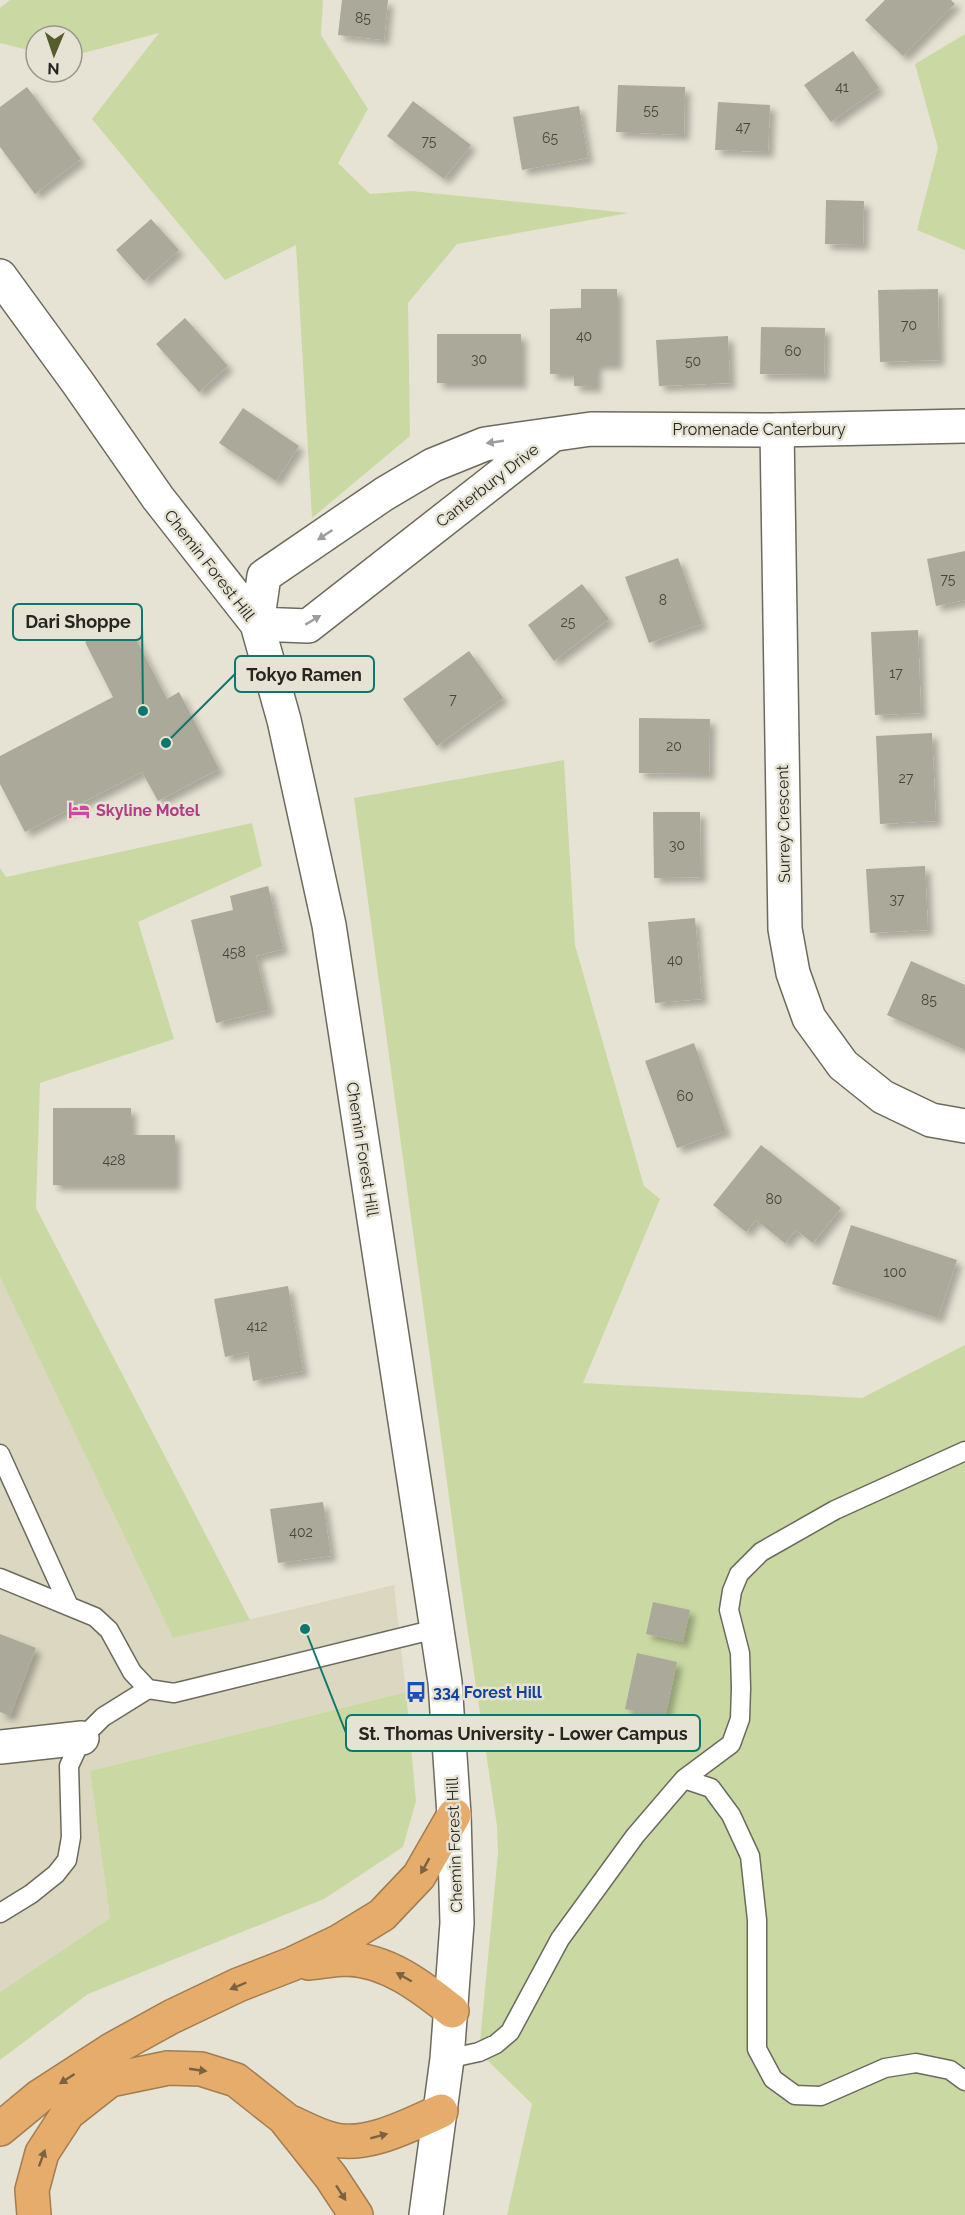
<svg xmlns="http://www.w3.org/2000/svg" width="965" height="2215" font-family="Raleway,sans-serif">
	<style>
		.built { fill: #dbd7c1 }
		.green { fill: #cad9a3 }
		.building { fill: #aba99a; filter: url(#shadow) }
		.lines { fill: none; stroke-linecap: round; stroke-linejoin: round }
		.service-casing { stroke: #6c6a5d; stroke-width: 21 }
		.minor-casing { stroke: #6c6a5d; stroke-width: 36 }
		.tertiary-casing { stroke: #6c6a5d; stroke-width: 36 }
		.motorway-casing { stroke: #a27d51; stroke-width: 36 }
		.service { stroke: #fff; stroke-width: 18 }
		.minor { stroke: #fff; stroke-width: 33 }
		.tertiary { stroke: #fff; stroke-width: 33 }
		.motorway { stroke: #e5ac6c; stroke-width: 33 }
		.oneway { fill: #9d9d9b }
		.oneway2 { fill: #7c6242 }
		.labels { text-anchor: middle; stroke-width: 5; stroke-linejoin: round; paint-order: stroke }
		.number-label { font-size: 14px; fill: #47463e }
		.street-label { font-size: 16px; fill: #262520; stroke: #e6e3d4 }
		.hotel-label { font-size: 16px; font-weight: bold; fill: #b23c85; stroke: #e6e3d4; text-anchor: start }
		.transit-label { font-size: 16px; font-weight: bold; fill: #164399; stroke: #e6e3d4; text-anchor: start }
		.leader { fill: none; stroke: #0f766e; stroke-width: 2 }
		.callout-dot { fill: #0f766e; stroke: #e6e3d4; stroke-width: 2 }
		.callout { fill: #e6e3d4; stroke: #0f766e; stroke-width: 2 }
		.callout-label { font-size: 18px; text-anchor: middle; font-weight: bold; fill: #262520 }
	</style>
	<defs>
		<filter id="shadow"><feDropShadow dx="5.5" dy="5.5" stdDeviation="3" flood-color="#0004"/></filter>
	</defs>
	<rect width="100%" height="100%" fill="#e6e3d4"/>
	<path class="built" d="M0,1277L173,1638L394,1585L406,1692L90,1771L110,1918L0,1992Z"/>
	<path class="green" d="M10,0H323L321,35L368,109L338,163L370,194L411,191L629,213L457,244L408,303L410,436L312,518L296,245L225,280L92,119L159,33L72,56V36H36V52L0,43V8Z
		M965,34V250L917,230L938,148L915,64Z
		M564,760L575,945L644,1186L660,1199L583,1383L862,1398L965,1345V2215H507L532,2104L479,2052L498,1853L497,1826L462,1593L354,798Z
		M252,823L262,866L138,922L174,1039L40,1083L36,1208L250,1620L173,1638L0,1277V868L6,877Z
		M406,1692L416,1801L403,1847L324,1899L88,1994L0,2060V1992L110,1918L90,1771Z"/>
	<path class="building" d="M342,0H388L384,40L338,35Z
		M885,0H951L955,4L903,56L865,20Z
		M853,51L879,88L831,122L804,85Z
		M618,85L685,87L684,135L616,132Z
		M27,87L81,159L35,194L0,147V107Z
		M413,101L471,145L444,179L387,136Z
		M718,102L770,105L768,152L715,150Z
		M579,106L588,158L522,170L513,117Z
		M826,200L864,201L863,245L825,244Z
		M151,219L179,250L144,281L116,250Z
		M581,289H617V364H596V387L574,386V374H550V309L581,308Z
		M938,289L939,360L880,362L878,290Z
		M185,318L228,366L199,392L156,344Z
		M761,327L825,328L824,375L760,374Z
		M437,334H521V383H437Z
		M728,336L730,383L659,386L656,340Z
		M243,408L299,446L276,481L219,443Z
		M965,551V600L936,606L927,559Z
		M678,558L702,624L649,643L625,577Z
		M582,584L609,619L554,661L528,625Z
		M126,620L167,699L179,692L219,769L158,801L142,772L25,832L0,784V756L113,697L85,642Z
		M918,630L921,713L875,715L871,632Z
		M469,651L503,698L437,746L403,699Z
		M639,718L710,719L709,774L639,773Z
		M932,733L936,821L880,824L876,736Z
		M653,812H700L701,877L654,878Z
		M925,866L928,930L870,933L866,869Z
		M268,886L283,949L256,956L269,1010L216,1023L191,920L233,910L230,896Z
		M695,918L702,999L655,1003L648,922Z
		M911,961L965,985V1050L887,1015Z
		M694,1043L726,1131L677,1148L645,1061Z
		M53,1108H131V1135H175V1185H53Z
		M761,1145L841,1208L813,1243L796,1230L785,1243L756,1220L746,1232L713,1205Z
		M851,1225L957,1260L938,1318L832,1284Z
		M288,1286L303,1371L253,1381L248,1352L225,1357L214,1299Z
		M323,1502L331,1556L278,1563L270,1509Z
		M653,1602L690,1610L683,1642L646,1634Z
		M0,1634L36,1648L10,1716L0,1712Z
		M637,1653L677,1662L665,1718L652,1716L649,1730L630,1726L634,1711L625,1709Z"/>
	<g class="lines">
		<defs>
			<path id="service" d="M0,1454L69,1606
				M0,1578L95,1617L109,1630L132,1672L148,1689L174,1693L436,1629
				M684,1779L711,1788L731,1815L750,1856L757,1920V2049L773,2079L795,2095L821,2096L885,2068L916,2063L950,2070L965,2081
				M0,1913L31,1894L56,1874L67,1860L71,1837L69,1766L82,1738L103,1717L148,1689
				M447,2059L479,2052L496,2044L510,2032L560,1939L635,1836L684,1779L731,1744L740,1719L741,1688L740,1653L729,1610L732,1591L739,1574L761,1552L835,1510L965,1451"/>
			<path id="minor" d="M777,430L785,929L793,973L809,1018L843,1065L883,1097L931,1120L965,1126
				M0,1747L82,1738"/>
			<path id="tertiary" d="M0,276L78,383L158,498L257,624L284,720L329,925L445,1682L454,1815L457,1923L447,2059L426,2215
				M257,624L264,576L384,494L433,465L485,444L591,429L777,430L965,426
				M257,624L308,626L551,436"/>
			<path id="motorway" d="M309,1963C321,1962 334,1959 347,1959C387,1960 422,1987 452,2011
				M288,2121C302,2127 316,2135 331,2139C365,2149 410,2125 441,2111
				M0,2129L40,2096L111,2050L171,2017L238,1985L292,1964L338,1942L382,1915L419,1876L454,1815
				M34,2215L32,2190L42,2153L68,2113L110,2080L168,2068L201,2069L236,2080L284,2118L331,2177L356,2215"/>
		</defs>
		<use href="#service" class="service-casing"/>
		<use href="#minor" class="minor-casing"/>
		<use href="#tertiary" class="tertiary-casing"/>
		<use href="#motorway" class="motorway-casing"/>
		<use href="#service" class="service"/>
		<use href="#minor" class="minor"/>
		<use href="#tertiary" class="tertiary"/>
		<use href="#motorway" class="motorway"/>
	</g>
	<defs><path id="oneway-solid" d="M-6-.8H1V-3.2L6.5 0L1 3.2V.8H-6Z" transform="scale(1.5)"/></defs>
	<g class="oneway">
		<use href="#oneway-solid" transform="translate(495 442) rotate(172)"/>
		<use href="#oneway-solid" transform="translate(325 535) rotate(146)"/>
		<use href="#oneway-solid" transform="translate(313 620) rotate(-31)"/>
	</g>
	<g class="oneway2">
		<use href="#oneway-solid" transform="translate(425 1866) rotate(119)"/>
		<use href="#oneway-solid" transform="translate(404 1977) rotate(-150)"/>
		<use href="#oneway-solid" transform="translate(238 1986) rotate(157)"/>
		<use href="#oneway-solid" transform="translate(198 2070) rotate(8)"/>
		<use href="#oneway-solid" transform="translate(67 2079) rotate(147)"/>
		<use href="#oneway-solid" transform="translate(379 2136) rotate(-15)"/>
		<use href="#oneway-solid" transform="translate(42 2158) rotate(-70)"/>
		<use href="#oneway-solid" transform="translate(341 2193) rotate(57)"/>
	</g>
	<defs>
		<symbol id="hotel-bare" viewBox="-9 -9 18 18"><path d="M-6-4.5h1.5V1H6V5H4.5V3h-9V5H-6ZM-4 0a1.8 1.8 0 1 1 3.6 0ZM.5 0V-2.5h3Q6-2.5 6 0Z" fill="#d1479c" stroke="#e6e3d4" stroke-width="2.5" paint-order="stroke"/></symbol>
		<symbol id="bus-bare" viewBox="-9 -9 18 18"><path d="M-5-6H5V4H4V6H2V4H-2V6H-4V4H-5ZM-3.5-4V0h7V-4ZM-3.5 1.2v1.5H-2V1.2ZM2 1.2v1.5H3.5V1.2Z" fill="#1a4fb4" stroke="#e6e3d4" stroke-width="2.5" paint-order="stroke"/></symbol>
	</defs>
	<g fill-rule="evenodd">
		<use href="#hotel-bare" x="64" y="795" width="30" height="30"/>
		<use href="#bus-bare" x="401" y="1677" width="30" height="30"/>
	</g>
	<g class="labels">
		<g class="number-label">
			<text x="363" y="23">85</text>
			<text x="842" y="92">41</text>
			<text x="651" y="115">55</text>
			<text x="743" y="132">47</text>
			<text x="550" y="143">65</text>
			<text x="429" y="146">75</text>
			<text x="909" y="330">70</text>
			<text x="584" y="341">40</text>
			<text x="793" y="356">60</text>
			<text x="479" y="364">30</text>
			<text x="693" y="366">50</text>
			<text x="948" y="584">75</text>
			<text x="663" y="605">8</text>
			<text x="568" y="627">25</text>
			<text x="896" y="678">17</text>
			<text x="453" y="704">7</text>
			<text x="674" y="751">20</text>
			<text x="906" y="783">27</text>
			<text x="677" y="850">30</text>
			<text x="897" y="904">37</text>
			<text x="234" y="957">458</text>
			<text x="675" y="965">40</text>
			<text x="929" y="1005">85</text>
			<text x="685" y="1101">60</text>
			<text x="114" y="1165">428</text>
			<text x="774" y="1204">80</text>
			<text x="895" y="1277">100</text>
			<text x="257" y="1331">412</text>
			<text x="301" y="1537">402</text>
		</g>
		<g class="street-label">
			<text x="759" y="435">Promenade Canterbury</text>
			<text transform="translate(487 485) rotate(-38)" y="6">Canterbury Drive</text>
			<text transform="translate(210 565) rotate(52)" y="6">Chemin Forest Hill</text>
			<text transform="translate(783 824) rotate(-91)" y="6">Surrey Crescent</text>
			<text transform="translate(363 1149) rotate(81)" y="6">Chemin Forest Hill</text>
			<text transform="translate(454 1845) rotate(-92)" y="6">Chemin Forest Hill</text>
		</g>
		<g class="hotel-label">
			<text x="96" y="816">Skyline Motel</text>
		</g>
		<g class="transit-label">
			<text x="433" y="1698">334 Forest Hill</text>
		</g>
	</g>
	<path class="leader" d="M143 711L142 622M166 743L235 674M305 1629L346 1733"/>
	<g class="callout-dot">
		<circle cx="143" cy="711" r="6"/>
		<circle cx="166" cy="743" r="6"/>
		<circle cx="305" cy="1629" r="6"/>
	</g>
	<g class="callout">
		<rect x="13" y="604" width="129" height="36" rx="6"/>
		<rect x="235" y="656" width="139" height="36" rx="6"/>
		<rect x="346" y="1715" width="354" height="36" rx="6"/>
	</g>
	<g class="callout-label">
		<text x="78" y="628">Dari Shoppe</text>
		<text x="304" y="681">Tokyo Ramen</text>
		<text x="523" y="1740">St. Thomas University - Lower Campus</text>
	</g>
	<g transform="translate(54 54) rotate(182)"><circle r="28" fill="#e6e3d4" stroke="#99978c" stroke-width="1.5"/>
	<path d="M0-4.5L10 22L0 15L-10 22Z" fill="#555d2b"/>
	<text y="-9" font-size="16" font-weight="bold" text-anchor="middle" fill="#262520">N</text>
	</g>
</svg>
